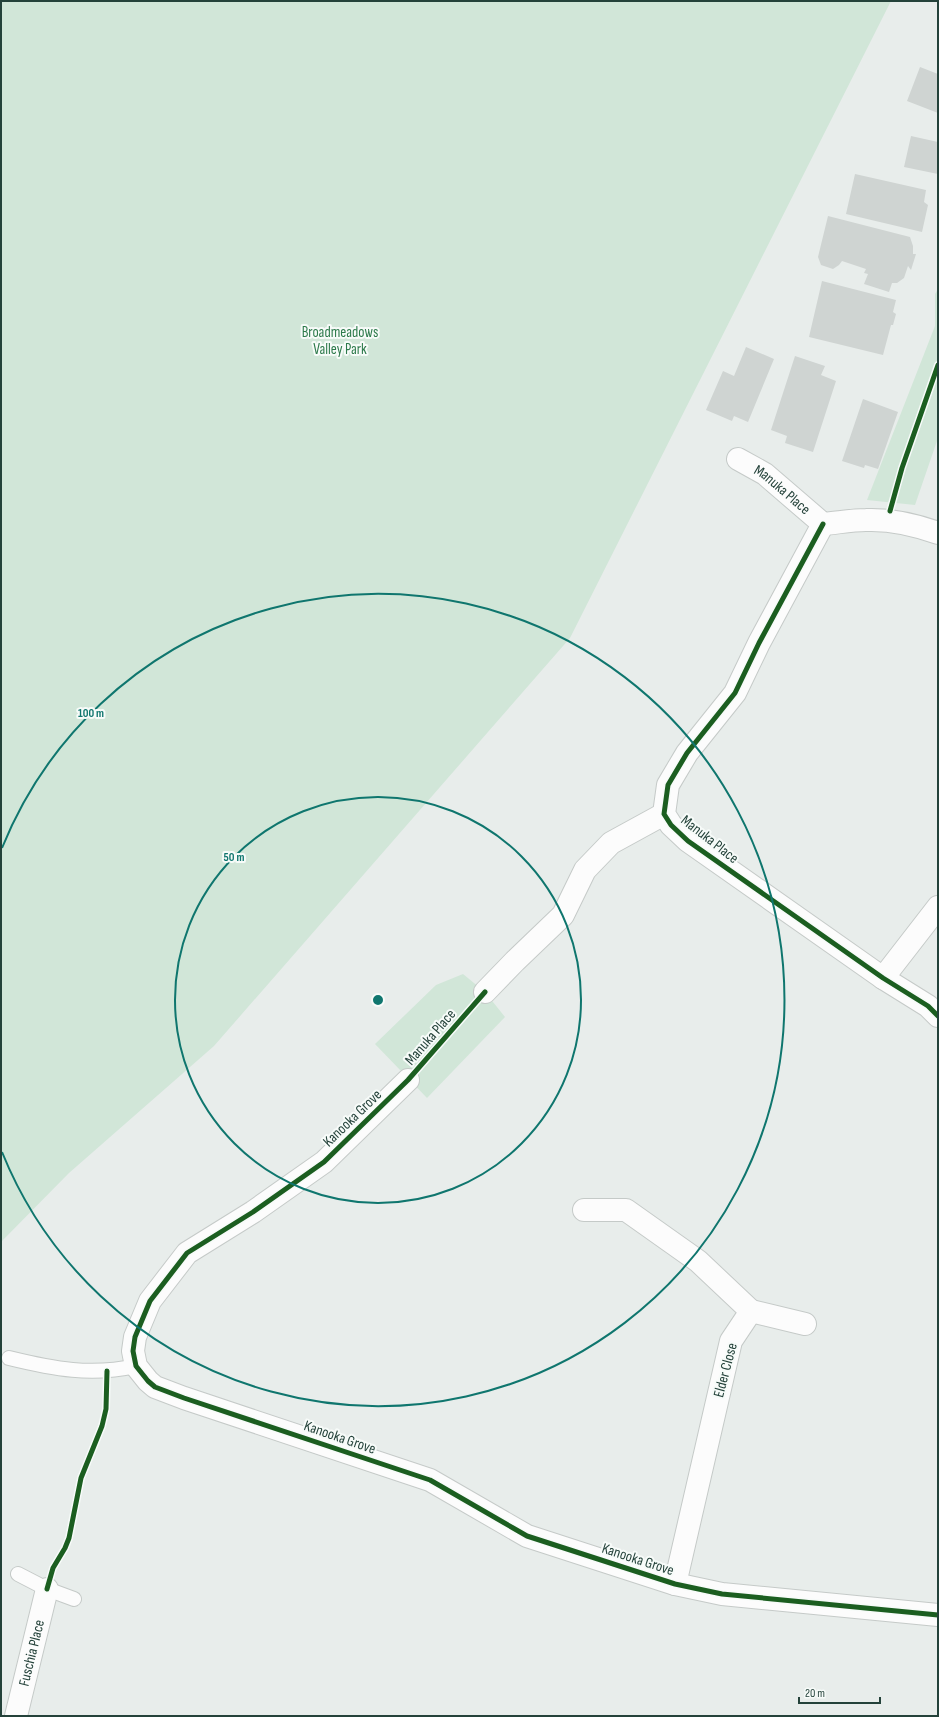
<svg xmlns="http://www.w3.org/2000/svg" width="939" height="1717" font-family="'Sofia Sans Condensed',sans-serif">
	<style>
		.green { fill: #d1e6d8 }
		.building { fill: #cfd4d2 }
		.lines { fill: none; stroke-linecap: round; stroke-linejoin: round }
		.service-casing { stroke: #c5cac8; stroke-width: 16 }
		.minor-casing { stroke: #c5cac8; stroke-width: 24 }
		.path { stroke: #c3ccca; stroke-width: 2.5; stroke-dasharray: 2 3; stroke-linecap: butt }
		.service { stroke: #fcfcfc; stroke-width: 14 }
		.minor { stroke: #fcfcfc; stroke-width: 22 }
		.cycleway-casing { stroke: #f7fbf9; stroke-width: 8 }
		.cycleway { stroke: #1b5e20; stroke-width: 5 }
		.ring { fill: none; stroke: #0f766e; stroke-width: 2 }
		.labels { text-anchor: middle; stroke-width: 4; stroke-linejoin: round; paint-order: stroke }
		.park-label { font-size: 15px; fill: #2d7a4b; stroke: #f7fbf9 }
		.street-label { font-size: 15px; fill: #24423a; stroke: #f7fbf9 }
		.centre { fill: #0f766e; stroke: #f7fbf9; stroke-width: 2 }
		.ring-label { font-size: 12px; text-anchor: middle; font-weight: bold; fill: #0f766e; stroke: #f7fbf9; stroke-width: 4; stroke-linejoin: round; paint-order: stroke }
	</style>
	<rect width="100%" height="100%" fill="#e8edeb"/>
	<path class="green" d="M1,1H891L570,638L214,1046L69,1173L1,1242Z
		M938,289V438L915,505L867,500L935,326V294Z
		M463,974L485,992L505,1017L427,1098L375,1044L436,985Z"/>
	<path class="building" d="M920,67L938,74V113L907,101Z
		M911,136L938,142V174L904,167Z
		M855,174L926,190L924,202L928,205L922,232L846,214Z
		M828,216L910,237L913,246V254H916L911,270L908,266L904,278L897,283H892L889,292L864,284L868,274L864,273L866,269L842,261L839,265L833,269L821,265L818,257Z
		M822,281L896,300L893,312L896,314L893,325H891L883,355L809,337Z
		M746,347L774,359L748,422L734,416L732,421L706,410L723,371L734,376Z
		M795,356L825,366L821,375L836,381L813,452L785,443L787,436L771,430Z
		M863,399L898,412L878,469L865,465L864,468L842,461Z"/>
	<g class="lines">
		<defs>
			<path id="service" d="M9,1358C54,1369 91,1376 136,1366
				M18,1574L47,1589L74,1599"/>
			<g id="minor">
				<path id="s1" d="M738,459L765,474L823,524C837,523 851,520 866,520C890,519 916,525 938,533"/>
				<path d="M823,524L759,643L735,693L687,753L668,785L664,814L671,825L688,841L883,978L928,1006L938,1016"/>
				<path d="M883,978L938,907"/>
				<path d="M485,992L515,961L563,915L585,870L611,843L664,814"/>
				<path d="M408,1080L324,1162L253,1212L187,1253L150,1301L135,1337L133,1351L136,1366L148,1381L155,1387L184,1398L430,1480L527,1536L675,1584L722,1594L938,1615"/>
				<path d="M584,1210H626L698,1261L751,1311L731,1341L675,1584"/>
				<path d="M751,1311L805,1324"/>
				<path id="s2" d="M16,1716L47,1589"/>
			</g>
		</defs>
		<use href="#service" class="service-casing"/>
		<use href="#minor" class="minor-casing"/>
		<path class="path" d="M894,497L902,468L938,365
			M55,1565L69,1538L81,1478L102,1426L106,1409V1391"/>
		<use href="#service" class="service"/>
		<use href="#minor" class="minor"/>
		<defs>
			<path id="cycleway" d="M890,511L902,468L938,365
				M823,524L759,643L735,693L687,753L668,785L664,814L671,825L688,841L883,978L928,1006L938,1016
				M485,992L408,1080L324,1162L253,1212L187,1253L150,1301L135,1337L133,1351L136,1366L148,1381L155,1387L184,1398L430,1480L527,1536L675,1584L722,1594L938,1615
				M47,1589L53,1568L65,1548L69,1538L81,1478L102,1426L106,1409L107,1371"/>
		</defs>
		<use href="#cycleway" class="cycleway-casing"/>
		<use href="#cycleway" class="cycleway"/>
	</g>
	<g class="ring">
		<circle cx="378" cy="1000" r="203"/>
		<path d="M2 848A406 406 0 1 1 2 1152"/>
	</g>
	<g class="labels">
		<g class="park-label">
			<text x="340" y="337">Broadmeadows<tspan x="340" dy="17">Valley Park</tspan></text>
		</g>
		<g class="street-label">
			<text dy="5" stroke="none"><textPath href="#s1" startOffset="54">Manuka Place</textPath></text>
			<text transform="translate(710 839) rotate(38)" y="5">Manuka Place</text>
			<text transform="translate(430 1037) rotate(-49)" y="5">Manuka Place</text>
			<text transform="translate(352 1118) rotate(-44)" y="5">Kanooka Grove</text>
			<text transform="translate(725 1370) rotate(-75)" y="5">Elder Close</text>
			<text transform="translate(340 1437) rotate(19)" y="5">Kanooka Grove</text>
			<text transform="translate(638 1559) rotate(18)" y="5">Kanooka Grove</text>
			<text dy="5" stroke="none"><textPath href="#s2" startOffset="65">Fuschia Place</textPath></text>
		</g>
	</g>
	<circle cx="378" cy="1000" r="6" class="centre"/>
	<g class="ring-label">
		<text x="91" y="717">100 m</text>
		<text x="234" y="861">50 m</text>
	</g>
	<rect width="939" height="1717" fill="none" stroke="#24423a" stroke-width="4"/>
	<path d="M799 1697v6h81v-6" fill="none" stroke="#24423a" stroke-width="2"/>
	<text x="805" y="1697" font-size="12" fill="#24423a" stroke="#f7fbf9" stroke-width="3" paint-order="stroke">20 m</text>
</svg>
